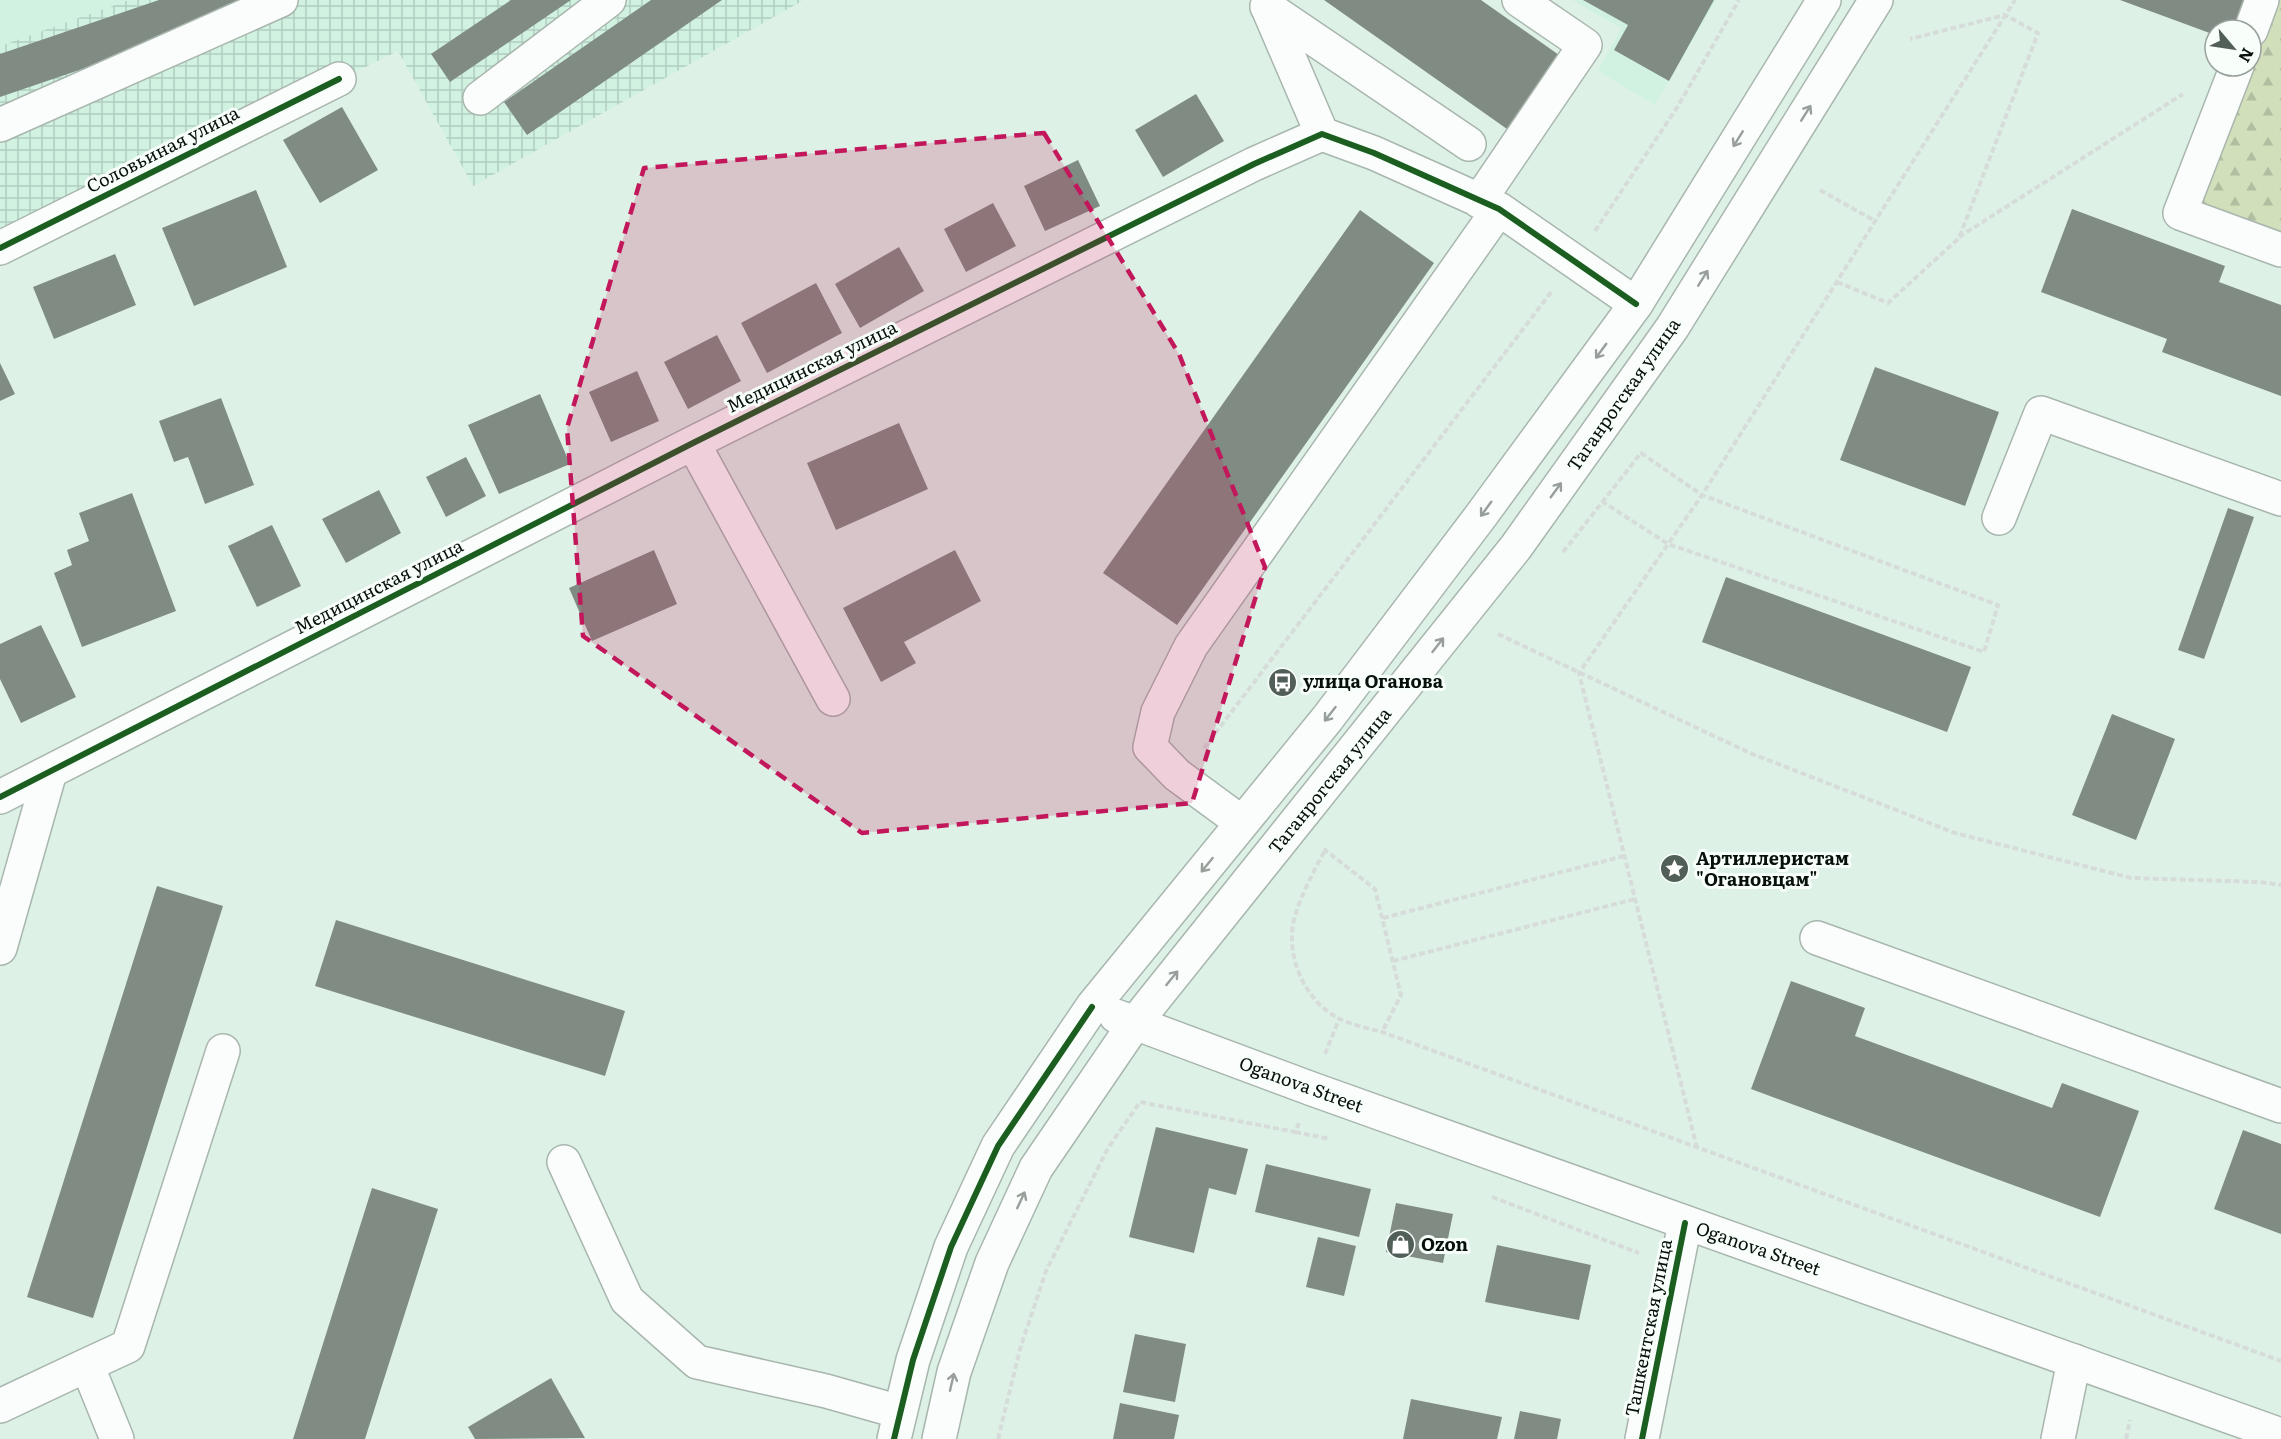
<svg xmlns="http://www.w3.org/2000/svg" width="2281" height="1439" font-family="Literata,serif">
	<style>
		.built { fill: #d1f2e1 }
		.industrial { fill: url(#industrial-grid) }
		.forest { fill: url(#forest-firs) }
		.building { fill: #808c83 }
		.lines { fill: none; stroke-linecap: round; stroke-linejoin: round }
		.minor-casing { stroke: #a8b6ae; stroke-width: 36 }
		.major-casing { stroke: #a8b6ae; stroke-width: 36 }
		.path { stroke: #d6dcd9; stroke-width: 4; stroke-dasharray: 6 3; stroke-linecap: butt }
		.minor { stroke: #fafdfb; stroke-width: 33 }
		.major { stroke: #fafdfb; stroke-width: 33 }
		.cycleway-casing { stroke: #f8fffb; stroke-width: 10 }
		.cycleway { stroke: #1b5e20; stroke-width: 6 }
		.oneway { stroke: #989f9b }
		.marked { fill: #c2185b; fill-opacity: 0.2; stroke: #c2185b; stroke-width: 4.5; stroke-dasharray: 12 8; stroke-linejoin: round }
		.labels { text-anchor: middle; stroke-width: 6; stroke-linejoin: round; paint-order: stroke }
		.street-label { font-size: 18px; fill: #06110c; stroke: #f8fffb }
		.poi-label { font-size: 18px; font-weight: bold; fill: #06110c; stroke: #f8fffb; text-anchor: start }
	</style>
	<defs>
		<pattern id="industrial-grid" width="8" height="8" patternUnits="userSpaceOnUse" patternTransform="scale(1.5)"><rect width="8" height="8" fill="#d1f2e1"/><path d="M0 4h8M4 0v8" fill="none" stroke="#b2cec0"/></pattern>
		<pattern id="forest-firs" width="22" height="20" patternUnits="userSpaceOnUse" patternTransform="scale(1.5)"><rect width="22" height="20" fill="#d1dfbb"/><path d="M5 1l3.5 6h-7zM16 11l3.5 6h-7z" fill="#b2bea0"/></pattern>
	</defs>
	<rect width="100%" height="100%" fill="#def1e7"/>
	<path class="built" d="M0,0H129L0,46Z
		M1572,0H1716L1655,105L1598,71L1621,28Z"/>
	<path class="industrial" d="M129,0H804L473,186L398,51L0,247V46Z"/>
	<path class="forest" d="M2273,0H2281V238L2194,206L2251,66V58Z"/>
	<path class="building" d="M159,0H260L197,30L0,97V54Z
		M511,0H571L450,82L431,54Z
		M651,0H722L527,135L504,102Z
		M1324,0H1481L1559,55L1507,129Z
		M1583,0H1714L1669,81L1614,50L1628,25Z
		M2120,0H2245L2234,30H2215V35Z
		M1196,94L1224,141L1163,177L1135,130Z
		M342,107L378,170L320,203L283,140Z
		M1078,160L1100,206L1045,231L1024,186Z
		M256,190L287,267L194,306L162,228Z
		M993,203L1016,246L966,272L944,229Z
		M2072,209L2225,266L2219,282L2281,305V396L2162,352L2167,339L2041,292Z
		M1360,210L1434,263L1177,625L1103,573Z
		M899,247L924,291L860,328L835,284Z
		M115,254L136,305L54,339L33,287Z
		M816,283L842,333L767,373L741,323Z
		M717,335L741,381L688,409L664,362Z
		M0,363L15,394L0,401Z
		M1875,367L1999,412L1965,506L1840,460Z
		M637,371L659,421L611,442L589,392Z
		M540,394L570,464L499,494L468,425Z
		M221,398L254,485L205,504L188,457L174,462L159,421Z
		M899,423L928,489L836,530L807,463Z
		M466,457L486,496L446,517L426,477Z
		M379,490L401,533L346,563L322,519Z
		M132,493L176,611L82,647L54,573L72,565L67,550L89,541L79,513Z
		M2228,508L2254,517L2204,659L2178,650Z
		M272,525L301,586L257,607L228,546Z
		M654,550L677,604L592,641L569,588Z
		M955,550L981,601L904,642L916,663L881,682L843,608Z
		M1726,577L1971,667L1947,732L1702,642Z
		M41,625L76,697L21,723L0,679V644Z
		M2112,714L2175,739L2136,840L2072,815Z
		M157,886L223,906L93,1318L27,1297Z
		M336,920L625,1011L605,1076L315,986Z
		M1791,981L1865,1008L1855,1036L2052,1108L2062,1083L2139,1111L2100,1217L1751,1089Z
		M1156,1127L1248,1149L1236,1195L1209,1188L1194,1253L1129,1237Z
		M2243,1130L2281,1144V1234L2214,1209Z
		M1266,1164L1371,1189L1359,1237L1255,1212Z
		M372,1188L438,1209L365,1439H293Z
		M1396,1203L1453,1214L1443,1263L1386,1252Z
		M1318,1237L1356,1246L1344,1296L1306,1287Z
		M1497,1245L1591,1265L1579,1320L1485,1302Z
		M1135,1334L1186,1344L1175,1402L1123,1392Z
		M551,1378L585,1438L475,1439L468,1427Z
		M1411,1399L1502,1417L1497,1439H1403Z
		M1120,1403L1179,1415L1174,1439H1113Z
		M1520,1411L1561,1419L1557,1439H1514Z"/>
	<g class="lines">
		<defs>
			<path id="minor" d="M1267,6L1322,134
				M1267,7L1469,144
				M2251,30L2262,0
				M2237,66L2180,213L2281,250
				M480,98L609,0
				M0,125L281,0
				M1479,201L1585,45L1519,0
				M0,248L339,79
				M693,443L833,699
				M1999,518L2041,413L2281,499
				M0,797L693,443L1254,164L1322,134L1374,153L1499,209L1636,304
				M1241,822L1177,775L1150,747L1158,712L1191,646L1499,209
				M1817,938L2281,1106
				M0,948L50,772
				M564,1162L627,1300L697,1362L826,1391L900,1412
				M87,1365L128,1346L223,1051
				M0,1406L87,1365L117,1439
				M1642,1439L1685,1223
				M2058,1439L2074,1361"/>
			<path id="major" d="M1116,1016L1312,1089L2281,1435
				M894,1439L913,1360L951,1247L998,1146L1092,1007L1327,719L1480,517L1636,304L1824,0
				M939,1439L954,1372L992,1263L1036,1168L1135,1023L1516,547L1672,328L1876,0"/>
		</defs>
		<use href="#minor" class="minor-casing"/>
		<use href="#major" class="major-casing"/>
		<path class="path" d="M1820,190L1875,221
			M1595,231L1678,106L1739,0
			M1959,237L2183,94
			M1837,282L1888,303L1959,238L2038,33L2005,15L1910,39
			M1563,552L1641,453L1702,495L1998,605L1984,652L1668,544L1603,502
			M1498,634L1750,753L1955,833L2131,878L2260,882L2281,885
			M1204,748L1552,291
			M1327,849L1325,850L1375,889L1401,995L1382,1032
			M1324,852C1313,872 1298,901 1293,924C1287,960 1306,1001 1338,1018C1351,1025 1368,1028 1382,1032L2281,1361
			M1383,918L1624,856
			M1393,961L1635,899
			M1325,1054L1339,1019
			M1295,1132L1330,1139
			M1697,1148L1579,673L1702,495L2015,0
			M1492,1197L1639,1253
			M998,1439L1020,1349L1046,1271L1108,1148L1140,1102L1295,1132L1299,1123
			M2126,1439L2130,1420"/>
		<use href="#minor" class="minor"/>
		<use href="#major" class="major"/>
		<defs>
			<path id="cycleway" d="M0,248L339,79
				M0,797L693,443L1254,164L1322,134L1374,153L1499,209L1636,304
				M894,1439L913,1360L951,1247L998,1146L1092,1007
				M1642,1439L1685,1223"/>
		</defs>
		<use href="#cycleway" class="cycleway-casing"/>
		<use href="#cycleway" class="cycleway"/>
	</g>
	<defs><path id="oneway-shaft" d="M-6 0H5M1.5-3L5.5 0L1.5 3" fill="none" stroke-width="1.6" stroke-linecap="round" stroke-linejoin="round" transform="scale(1.5)"/></defs>
	<g class="oneway">
		<use href="#oneway-shaft" transform="translate(1806 113) rotate(-58)"/>
		<use href="#oneway-shaft" transform="translate(1738 139) rotate(122)"/>
		<use href="#oneway-shaft" transform="translate(1703 278) rotate(-58)"/>
		<use href="#oneway-shaft" transform="translate(1601 351) rotate(126)"/>
		<use href="#oneway-shaft" transform="translate(1556 490) rotate(-54)"/>
		<use href="#oneway-shaft" transform="translate(1486 509) rotate(126)"/>
		<use href="#oneway-shaft" transform="translate(1438 645) rotate(-52)"/>
		<use href="#oneway-shaft" transform="translate(1330 714) rotate(128)"/>
		<use href="#oneway-shaft" transform="translate(1207 865) rotate(129)"/>
		<use href="#oneway-shaft" transform="translate(1172 978) rotate(-51)"/>
		<use href="#oneway-shaft" transform="translate(1021 1200) rotate(-65)"/>
		<use href="#oneway-shaft" transform="translate(952 1382) rotate(-77)"/>
	</g>
	<path class="marked" d="M1044,133L1179,354L1265,567L1192,803L862,833L583,636L567,428L644,168Z"/>
	<defs>
		<symbol id="bus-disc" viewBox="-11 -11 22 22"><circle r="9.5" fill="#525f59" stroke="#f8fffb"/><path d="M-5-6H5V4H4V6H2V4H-2V6H-4V4H-5ZM-3.5-4V0h7V-4ZM-3.5 1.2v1.5H-2V1.2ZM2 1.2v1.5H3.5V1.2Z" fill="#fff"/></symbol>
		<symbol id="sight-disc" viewBox="-11 -11 22 22"><circle r="9.5" fill="#525f59" stroke="#f8fffb"/><path d="M0-6L1.8-2.2L6-1.7L2.9 1.2L3.7 5.4L0 3.3L-3.7 5.4L-2.9 1.2L-6-1.7L-1.8-2.2Z" fill="#fff"/></symbol>
		<symbol id="shop-disc" viewBox="-11 -11 22 22"><circle r="9.5" fill="#525f59" stroke="#f8fffb"/><path d="M-5-2.5h2.3a2.7 3.5 0 0 1 5.4 0H5L5.5 6h-11ZM-1.5-2.5h3a1.5 2.3 0 0 0-3 0Z" fill="#fff"/></symbol>
	</defs>
	<g fill-rule="evenodd">
		<use href="#bus-disc" x="1266" y="666" width="33" height="33"/>
		<use href="#sight-disc" x="1658" y="852" width="33" height="33"/>
		<use href="#shop-disc" x="1384" y="1228" width="33" height="33"/>
	</g>
	<g class="labels">
		<g class="street-label">
			<text transform="translate(163 150) rotate(-27)" y="6">Соловьиная улица</text>
			<text transform="translate(812 367) rotate(-26)" y="6">Медицинская улица</text>
			<text transform="translate(1624 395) rotate(-55)" y="6">Таганрогская улица</text>
			<text transform="translate(379 587) rotate(-27)" y="6">Медицинская улица</text>
			<text transform="translate(1330 781) rotate(-51)" y="6">Таганрогская улица</text>
			<text transform="translate(1301 1085) rotate(20)" y="6">Oganova Street</text>
			<text transform="translate(1758 1249) rotate(19)" y="6">Oganova Street</text>
			<text transform="translate(1649 1328) rotate(-79)" y="6">Ташкентская улица</text>
		</g>
		<g class="poi-label">
			<text x="1303" y="688">улица Оганова</text>
			<text x="1696" y="865">Артиллеристам<tspan x="1696" dy="21">"Огановцам"</tspan></text>
			<text x="1421" y="1251">Ozon</text>
		</g>
	</g>
	<g transform="translate(2233 48) rotate(119)"><circle r="28" fill="#f8fffb" stroke="#97a09b" stroke-width="1.5"/>
	<path d="M0-4.5L10 22L0 15L-10 22Z" fill="#525f59"/>
	<text y="-9" font-size="16" font-weight="bold" text-anchor="middle" fill="#06110c">N</text>
	</g>
</svg>
